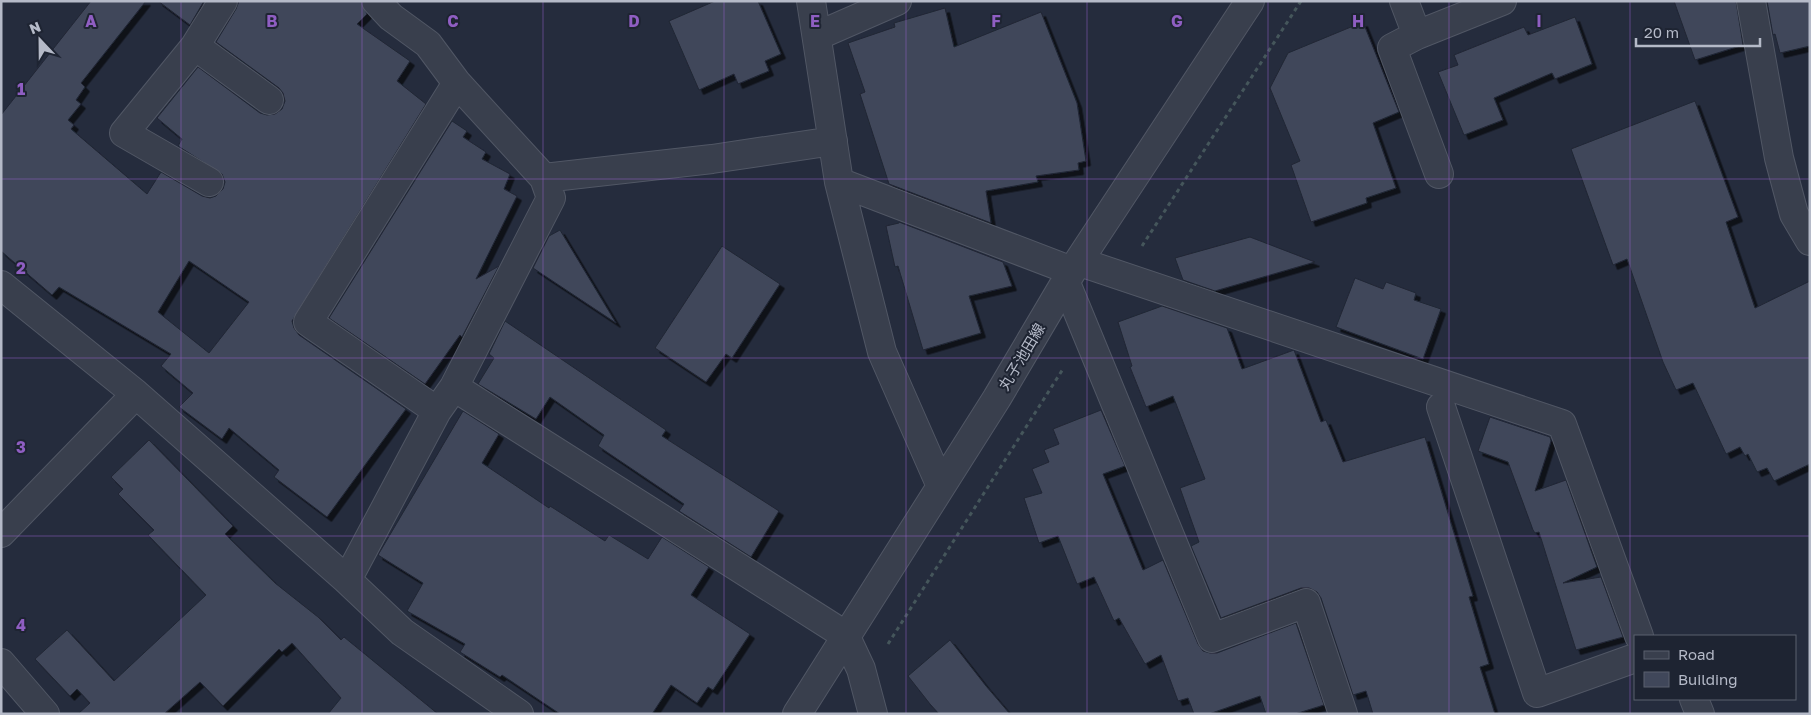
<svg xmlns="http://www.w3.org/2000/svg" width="1811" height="715" font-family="'Golos Text','Noto Sans JP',sans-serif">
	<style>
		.building { fill: #40475a; stroke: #202634; fill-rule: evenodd; filter: url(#shadow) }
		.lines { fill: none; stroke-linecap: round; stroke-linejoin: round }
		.minor-casing { stroke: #515765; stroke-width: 30 }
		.path { stroke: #45565b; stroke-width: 3; stroke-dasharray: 4 4; stroke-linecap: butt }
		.minor { stroke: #393f4d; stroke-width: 28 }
		.grid { fill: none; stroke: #8f5ec2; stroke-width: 1; stroke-opacity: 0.55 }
		.labels { text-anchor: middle; stroke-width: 4; stroke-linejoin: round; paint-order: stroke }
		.street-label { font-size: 15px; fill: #b5bac8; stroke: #1e2432 }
		.grid-label { font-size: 16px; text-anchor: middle; font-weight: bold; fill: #8f5ec2; stroke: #1e2432; stroke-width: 4; stroke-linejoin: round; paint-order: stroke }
	</style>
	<defs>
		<filter id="shadow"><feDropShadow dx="4.5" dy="4.5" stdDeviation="0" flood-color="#0009"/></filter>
	</defs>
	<rect width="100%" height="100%" fill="#252c3d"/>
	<path class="building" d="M91,1H146L81,83L85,87L76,100L81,104L68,120L74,125L71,129L147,194L161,172L202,196L210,198L216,196L223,189L225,182L222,174L178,146L182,139L157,118L198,67L260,113L267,115L275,114L282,109L285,101L283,93L279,88L216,42L236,9L239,1H361L367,14L357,24L410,61L397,81L426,104L292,321L294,328L299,335L406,409L327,517L274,477L279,470L229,428L222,439L179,407L193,393L161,366L171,354L59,287L52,295L1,251V115ZM189,261L249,302L209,353L158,312Z
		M158,1H204L190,25Z
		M715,1H758L781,54L765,61L769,71L738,84L734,74L699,90L669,21Z
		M1674,1H1736L1743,45L1695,60Z
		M1767,1H1810V46L1780,53L1775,34L1773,35Z
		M945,8L954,47L1041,12L1077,103L1086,161L1078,163L1079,170L1036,176L1038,182L986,191L991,223L889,184L860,94L865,92L848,43L895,27L894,23Z
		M1575,17L1592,64L1555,79L1552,73L1494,98L1503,120L1464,135L1438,72L1458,65L1454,55L1524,27L1528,35Z
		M1363,22L1399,112L1373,123L1396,188L1366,198L1367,203L1311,222L1291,165L1300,161L1270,88L1288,53Z
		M1695,101L1738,217L1726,222L1755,308L1810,281V464L1774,481L1767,468L1757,472L1748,454L1745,456L1740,447L1726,454L1693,383L1676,390L1663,362L1627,259L1613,265L1571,149Z
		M452,121L467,131L463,137L486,152L482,159L510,174L504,189L517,196L476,279L499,266L462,337L460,335L425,384L329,318Z
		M899,222L1003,262L1012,286L969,296L981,333L923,350L898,266L895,267L886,226L899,223Z
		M560,230L616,323L533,268L549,236Z
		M1250,237L1315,262L1215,291L1183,280L1175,258Z
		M722,246L780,284L732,358L726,354L706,382L655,348Z
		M1355,278L1383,289L1386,282L1416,293L1414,300L1441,309L1423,359L1336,327Z
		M1162,306L1227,328L1242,369L1294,350L1321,422L1326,420L1343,462L1425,437L1473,596L1469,597L1489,664L1480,667L1495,714H1373L1366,691L1353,695L1321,598L1317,592L1309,588H1301L1221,618L1191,546L1199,542L1180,488L1205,479L1173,396L1146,407L1130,367L1132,366L1118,322Z
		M505,321L666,430L662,436L779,511L751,557L679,511L684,504L598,446L604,435L550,397L536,419L478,384L494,358L489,354Z
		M1101,410L1125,466L1103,474L1143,570L1163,560L1198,644L1203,651L1210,653H1217L1296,623L1324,705L1295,714H1266L1260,696L1209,714H1194L1188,698L1178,701L1161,655L1145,664L1119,618L1114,621L1094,577L1077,584L1058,536L1039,543L1024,498L1042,493L1032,469L1049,462L1044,450L1059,444L1053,429Z
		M463,411L499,434L482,463L549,508L550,506L605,541L609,535L648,559L662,537L709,567L691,595L750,634L713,690L708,687L697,703L671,685L652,714H560L502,675L500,677L460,652L465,644L407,611L423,583L378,555Z
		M1490,417L1550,437L1551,441L1535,491L1566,480L1597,567L1563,583L1601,577L1623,637L1576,650L1539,532L1535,533L1533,530L1508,462L1478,451Z
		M149,440L233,526L225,534L275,583L318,617L341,640L344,637L438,714H328L341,698L292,643L282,652L279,649L223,706L200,682L164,714H78L90,703L77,689L70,696L35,659L67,630L114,681L206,595L148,535L154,530L118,494L123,489L111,477Z
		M950,640L986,686L1010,714H939L930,704L908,676Z"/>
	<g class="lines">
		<defs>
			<path id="minor" d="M811,1L839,182L882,352L940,484
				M1404,1L1417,35L1392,48L1439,174
				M1751,1L1779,158L1794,214L1810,241
				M1417,35L1502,1
				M817,36L897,1
				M195,46L269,100
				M544,178L712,159L833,141
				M209,182L124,133L195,46L223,1
				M839,182L1072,271
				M1080,262L1562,424L1639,636
				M1066,283L1212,638L1306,603L1343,714
				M1,285L136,394L347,580L402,632L519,714
				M454,387L845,635L861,669L873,714
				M1441,407L1537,693L1635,658
				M437,411L308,322L457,83
				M1,533L136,394
				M347,580L437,411L454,387L551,198L544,178L457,83L428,44L391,17L376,1
				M1,663L45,714
				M1694,699L1700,714
				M797,714L997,398L1072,271L1250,1"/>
		</defs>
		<use href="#minor" class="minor-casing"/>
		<path class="path" d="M1142,246L1301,1
			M888,644L1063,369"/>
		<use href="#minor" class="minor"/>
	</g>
	<path class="grid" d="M181,1V714M362,1V714M543,1V714M724,1V714M906,1V714M1087,1V714M1268,1V714M1449,1V714M1630,1V714M1,179H1810M1,358H1810M1,536H1810"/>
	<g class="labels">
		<g class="street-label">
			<text transform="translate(1022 357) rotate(-59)" y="5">丸子池田線</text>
		</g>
	</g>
	<g class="grid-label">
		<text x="91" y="27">A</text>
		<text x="272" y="27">B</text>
		<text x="453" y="27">C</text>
		<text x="634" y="27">D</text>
		<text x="815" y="27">E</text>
		<text x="996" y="27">F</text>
		<text x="1177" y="27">G</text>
		<text x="1358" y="27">H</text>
		<text x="1539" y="27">I</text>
		<text x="21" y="95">1</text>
		<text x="21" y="274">2</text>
		<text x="21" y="453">3</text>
		<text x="21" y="631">4</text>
	</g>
	<rect width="1811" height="715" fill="none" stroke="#b5bac8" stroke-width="5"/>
	<rect x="1634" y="635" width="162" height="65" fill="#1e2432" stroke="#5a606e"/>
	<rect x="1644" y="651" width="25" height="8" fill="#393f4d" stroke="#5a606e"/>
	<text x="1678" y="660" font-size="15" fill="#b5bac8">Road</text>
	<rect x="1644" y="672" width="25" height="15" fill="#40475a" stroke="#5a606e"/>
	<text x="1678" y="685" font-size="15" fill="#b5bac8">Building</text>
	<g transform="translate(40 40) rotate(338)" stroke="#1e2432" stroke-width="4" paint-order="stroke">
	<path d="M0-4L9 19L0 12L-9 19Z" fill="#b5bac8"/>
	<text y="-8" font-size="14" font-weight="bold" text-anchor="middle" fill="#b5bac8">N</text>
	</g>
	<path d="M1636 38v8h124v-8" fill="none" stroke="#b5bac8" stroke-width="2.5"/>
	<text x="1644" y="38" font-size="15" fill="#b5bac8" stroke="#1e2432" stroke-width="4" paint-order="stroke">20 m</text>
</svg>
